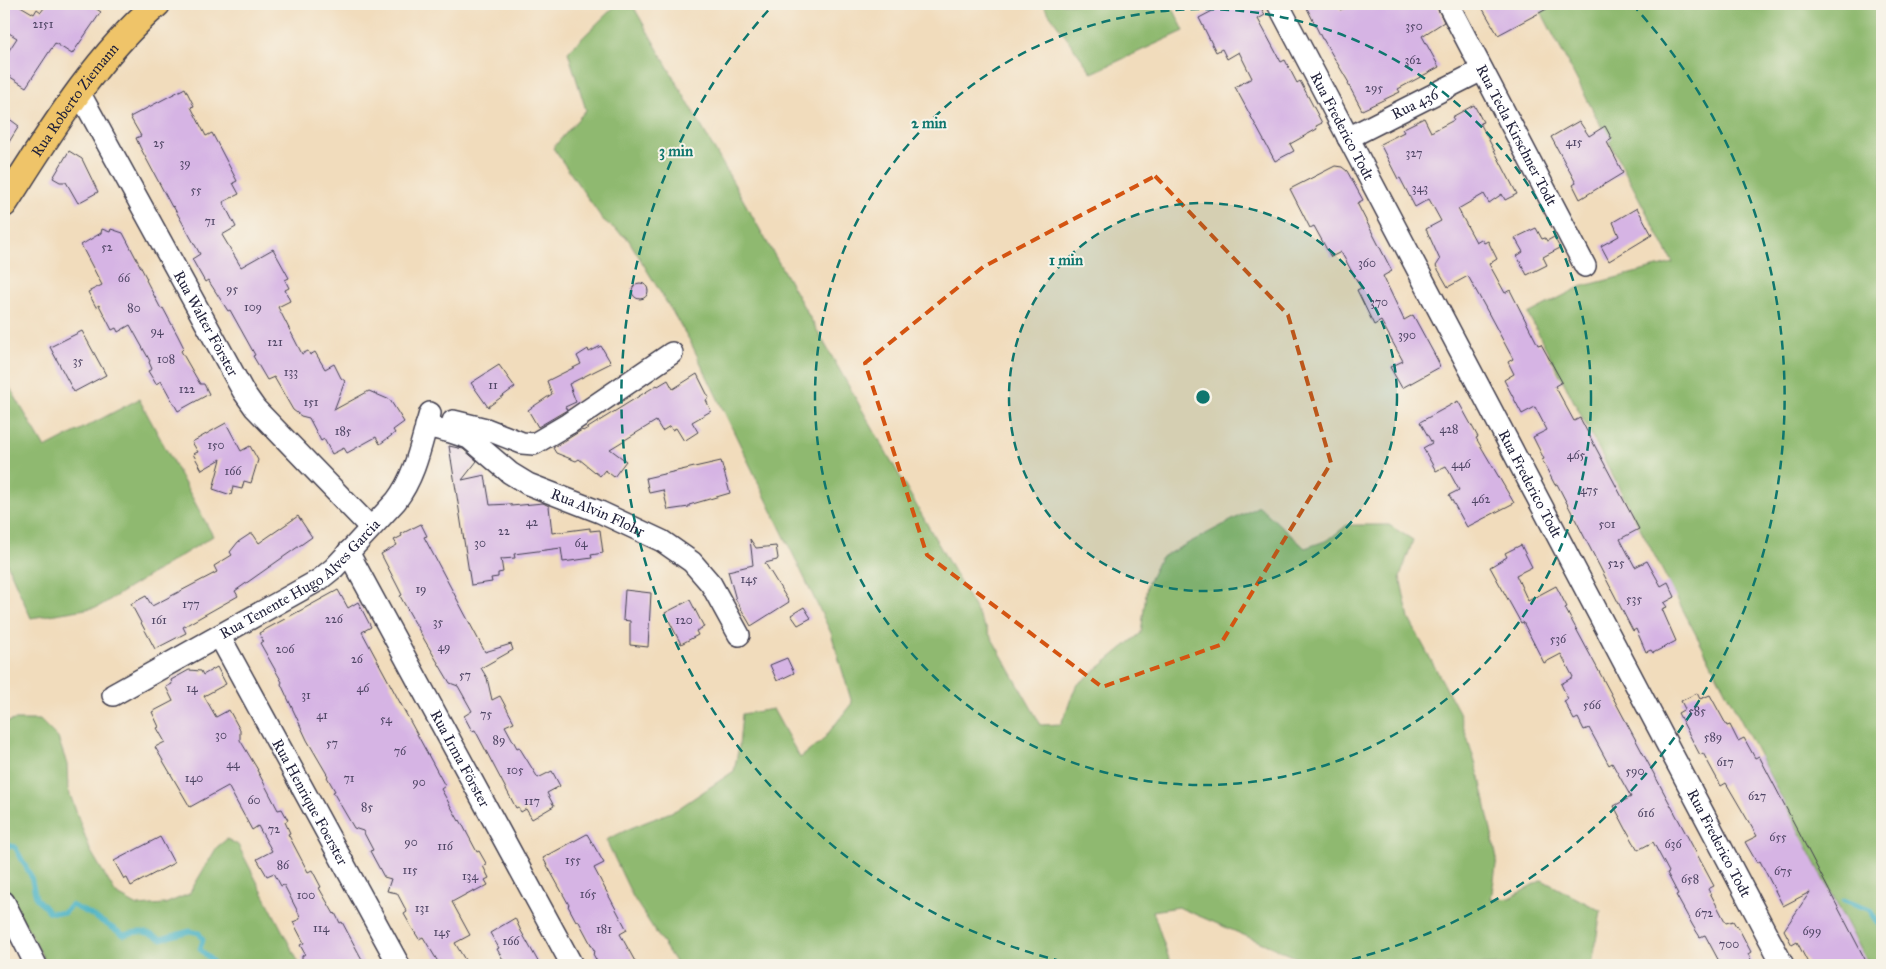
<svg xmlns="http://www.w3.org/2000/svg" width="1886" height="969" font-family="'IM FELL Great Primer',serif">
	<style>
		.forest { fill: #8fb970; stroke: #586e56 }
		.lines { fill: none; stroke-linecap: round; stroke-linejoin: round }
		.stream { stroke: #44b0c2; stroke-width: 5 }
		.building { fill: #d6b4e4 }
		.minor-casing { stroke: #413e4e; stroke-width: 24 }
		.major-casing { stroke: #413e4e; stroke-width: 29 }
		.minor { stroke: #fff; stroke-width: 21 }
		.major { stroke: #efc469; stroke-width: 26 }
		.marked { fill: none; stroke: #d45411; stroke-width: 4; stroke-dasharray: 10 6; stroke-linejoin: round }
		.ring { fill: none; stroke: #0f766e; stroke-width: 2.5; stroke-dasharray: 9 6 }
		.labels { text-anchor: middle; stroke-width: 4; stroke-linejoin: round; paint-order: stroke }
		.number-label { font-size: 12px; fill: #4f4665 }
		.street-label { font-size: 15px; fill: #22223b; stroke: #f7f3e8 }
		.centre { fill: #0f766e; stroke: #f7f3e8; stroke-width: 2.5 }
		.ring-label { font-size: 15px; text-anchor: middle; font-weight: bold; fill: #0f766e; stroke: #f7f3e8; stroke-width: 4; stroke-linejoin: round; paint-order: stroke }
	</style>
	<rect width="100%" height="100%" fill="#f7f3e8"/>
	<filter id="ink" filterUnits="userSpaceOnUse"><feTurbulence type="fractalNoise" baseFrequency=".02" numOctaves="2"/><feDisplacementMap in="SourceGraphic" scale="10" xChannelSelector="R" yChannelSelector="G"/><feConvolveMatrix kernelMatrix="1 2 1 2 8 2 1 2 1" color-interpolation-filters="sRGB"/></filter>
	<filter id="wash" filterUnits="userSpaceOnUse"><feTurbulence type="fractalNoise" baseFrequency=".0096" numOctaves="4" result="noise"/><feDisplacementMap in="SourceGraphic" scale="20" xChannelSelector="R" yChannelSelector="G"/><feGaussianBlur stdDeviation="1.12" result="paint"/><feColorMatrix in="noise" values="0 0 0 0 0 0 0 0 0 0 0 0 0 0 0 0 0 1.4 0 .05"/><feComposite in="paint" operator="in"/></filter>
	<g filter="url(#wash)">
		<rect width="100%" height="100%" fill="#f1dcbc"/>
		<path class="forest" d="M617,4H632L1041,725L1061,724L1076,686L1141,633L1147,585L1160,558L1259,506L1305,548L1328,540L1347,525H1389L1413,540L1400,577L1409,619L1459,712L1480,778L1497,859L1491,900L1510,898L1542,880L1601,911L1592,965H1314L1178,907L1153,911L1171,965H677L633,897L606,840L631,828L676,810L734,771L739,746L742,714L773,709L800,758L822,741L852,703L831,633L690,341L628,239L603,220L553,148L586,110L568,52Z
			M1042,4H1171L1184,31L1092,73Z
			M1537,4H1882V965H1869L1528,314L1580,287L1673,263Z
			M9,386L45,448L139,399L213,536L98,607L31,618L4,557V387Z
			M14,720H40L58,738L67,764L68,789L90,850L116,894L138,906L165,904L189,894L217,847L227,839L238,845L300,965H47L4,884V723Z"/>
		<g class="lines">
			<path class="stream" d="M4,844L15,847L31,876L36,898L49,912L64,913L71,905L88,913L124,935C140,930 146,931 161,939L190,931L199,933L203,940L200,949L216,965
				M1844,900L1870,910L1882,930"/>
		</g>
		<g id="blocks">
			<path class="building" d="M4,4H17L34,14L37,9L41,12L47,4H89L101,12L72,54L55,43L26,87L4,73V58L17,38L4,30Z
				M1215,4H1259L1265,15L1258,19L1281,62L1285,60L1297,83L1300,81L1322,123L1316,126L1317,129L1290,144L1294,151L1275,161L1235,87L1252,78L1239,52L1227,59L1222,49L1216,52L1199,18L1218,8Z
				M1305,4H1337L1340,10L1356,4H1436L1444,22L1422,36L1439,67L1398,89L1400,92L1362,110L1348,84L1349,83L1323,39H1322Z
				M1480,4H1556L1498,35Z
				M185,88L194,106L191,107L206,136L212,133L237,181L233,183L239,194L223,202L236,227L222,235L241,267L273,249L289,278L285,280L289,288L285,290L290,301L278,307L302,354L308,351L310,355L315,352L325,369L334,364L341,378L345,381L334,410L369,391L390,400L404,422L393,430L395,433L380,444L376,437L347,453L344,448L332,454L324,439L321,441L309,418L301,416L293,410L274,377L267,380L253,356L255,355L230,310L228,311L208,280L205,282L192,259L200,254L173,206L172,207L140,147L136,138L141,136L130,117Z
				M1474,105L1483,122L1480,123L1517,194L1505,200L1502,194L1489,203L1484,194L1458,209L1476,242L1481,239L1484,243L1488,241L1497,259L1489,264L1505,293L1510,290L1538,345L1541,344L1562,382L1555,386L1574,421L1580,418L1639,529L1620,539L1635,567L1647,561L1661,586L1668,582L1675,597L1664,603L1667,607L1662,609L1676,641L1653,653L1651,650L1646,652L1636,629L1633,631L1557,484L1555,485L1542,460L1544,459L1533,437L1547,430L1535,407L1522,414L1504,380L1514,374L1508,362L1513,359L1484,305L1468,276L1448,287L1436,266L1440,260L1426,229L1441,221L1429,199L1415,207L1400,178L1398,179L1380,144L1404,132L1402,129L1424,118L1431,132L1454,120L1452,117Z
				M4,115L19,126L4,150Z
				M1579,121L1589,136L1605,126L1612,139L1607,142L1623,173L1580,199L1573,185L1576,183L1551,137Z
				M69,151L82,159L98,192L78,203L66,182H60L53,178Z
				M1335,166L1342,167L1347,171L1363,200L1357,203L1392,271L1383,276L1404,320L1413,315L1438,361L1440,367L1402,388L1390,367L1403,361L1381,321L1374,325L1357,290L1361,288L1341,252L1331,257L1314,226L1310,228L1290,189Z
				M1637,208L1652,235L1609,261L1601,246L1619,236L1613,222Z
				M1536,228L1542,239L1545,238L1547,241L1554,237L1560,248L1543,257L1547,265L1527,275L1517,256L1523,252L1515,238Z
				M102,229L110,232L111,229L123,233L147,279L146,280L161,309L163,308L178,336L184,348L181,351L200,384H204L209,394L178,411L161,381L156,384L148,371L152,369L149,362L150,361L130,325L118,332L116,328L112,330L99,305L96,307L88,292L102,285L81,245L101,233Z
				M632 291a8 8 0 1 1 16 0a8 8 0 1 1-16 0Z
				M82,331L106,375L74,392L50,347Z
				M601,346L611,363L569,384L576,402L565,407L567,410L538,427L528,410L552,394L547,381L581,364L577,356L588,349L589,352Z
				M499,365L515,387L488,407L471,383Z
				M697,374L709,398L706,400L711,411L692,422L698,432L684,441L676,428L672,430L670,426L662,431L656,421L610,449L626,461L614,477L605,470L600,476L579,459L576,461L556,453L553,448L582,430L583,431L657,385L658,386L668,380L673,389Z
				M1458,401L1478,437L1476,438L1514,503L1467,527L1449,495L1459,490L1446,466L1436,471L1423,448L1432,443L1420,422Z
				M226,423L241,451L250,446L258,460L251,483L244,481L242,489L233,487L231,495L213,489L221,459L202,470L193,454L198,452L192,442Z
				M449,446L463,449L477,461L462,480L485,475L490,505L511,504V506L543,503L549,506L552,533L590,528V531L600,530L603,553L591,555L592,558L563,562L561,548L514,554L515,558L501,559L503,572L498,573V577L491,578L492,582L471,585Z
				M721,461L730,493L689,505V507L668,510L663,490L649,493L646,478Z
				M298,516L312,537L235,591L238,596L183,627L186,633L155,649L131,604L146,596L152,606L217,572L214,566L232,555L230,552L238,542L250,534H253L259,543Z
				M421,524L427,536L424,537L485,652L511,644L513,650L481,668L487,678L492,700L500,696L514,722L505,726L517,748L519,747L538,778L552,771L560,786L547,793L554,806L532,819L526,809L521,812L518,807L516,808L475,730L472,731L464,716L472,711L458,686L450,683L425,641L400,596L402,595L398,587L381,554L397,545L394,540L402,536L401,534Z
				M750,539L756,548L776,546L778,558L777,560L765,563L789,602L751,626L736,600L728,571L753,565Z
				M1521,545L1532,567L1516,575L1528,601L1556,586L1567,607L1565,608L1714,886L1708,889L1726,923L1733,921L1736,926L1737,925L1751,952L1748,954L1754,965H1721L1705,935L1700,937L1693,926L1676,895L1678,894L1667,873L1669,872L1653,842L1638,850L1626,829L1614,806L1631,797L1612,763L1609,765L1589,728L1584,730L1578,718L1574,720L1564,701L1568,699L1561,684L1573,677L1561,654L1544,663L1523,622L1521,623L1490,567L1507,557L1505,553Z
				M338,590L348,608L358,602L371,627L362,632L445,786L441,789L459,821L460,820L477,852L479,851L487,865L483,866L489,878L485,880L488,885L475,892L474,890L452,902L470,935L455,943L468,965H440L423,937L419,939L412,928L404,914L407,912L397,893L387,891L391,879L384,877L370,851L373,850L363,831L354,828L333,792L335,791L327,777L328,776L307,740L281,684L282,682L260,643L263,641L259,633Z
				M625,590L651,593L648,647L630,645V621L623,620Z
				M690,600L704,627L696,631L698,635L681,644L665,613Z
				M804,607L811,618L798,625L791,615Z
				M787,658L794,673L777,681L770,665Z
				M217,667L226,684L204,696L216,717L229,710L240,730V740L258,770H257L278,810L282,809L288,820L285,822L290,833L288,834L308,872L312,870L321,887L319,888L334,914L335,913L340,923L342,922L365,965H305L302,960V956L305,954L300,945L304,943L293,922L300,919L299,914L284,885L281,886L274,873L267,876L257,859L272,851L258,826L252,830L228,786L190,807L155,747L165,742L157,728L159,727L152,712L173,701L166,687L172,684L171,680L189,670L201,671L203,675Z
				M1697,693L1700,699L1710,695L1727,726L1730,725L1738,741L1744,738L1755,758L1759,756L1868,965H1809L1797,942L1792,945L1784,930L1810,892L1783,906L1760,861L1757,863L1745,842L1757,836L1726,783L1721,786L1703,753L1700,755L1678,713L1685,709L1681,701Z
				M587,834L604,863L594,868L627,930L620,934L637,965H599L593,954L595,952L578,920L576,921L568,906L569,905L543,858Z
				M160,837L174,863L131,886L127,878L124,879L114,861Z
				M515,918L521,931L540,965H506L497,949L499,948L490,933Z"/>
		</g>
	</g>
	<g filter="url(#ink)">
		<use href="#blocks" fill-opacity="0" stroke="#413e4e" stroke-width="1"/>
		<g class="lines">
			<defs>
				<g id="minor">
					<path id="s1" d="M1278,4L1783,965"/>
					<path id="s2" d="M1448,4L1585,266"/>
					<path id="s3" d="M79,92L243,391L255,408L370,527"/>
					<path id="s4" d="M1348,138L1482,70"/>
					<path d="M453,421L486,429L522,443L534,444L568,424L672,353"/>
					<path id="s5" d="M426,426L451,432L469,438L510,473L528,484L600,512L662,541L692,562L711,584L739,635"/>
					<path id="s6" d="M348,552L572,965"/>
					<path id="s7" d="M220,637L399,965"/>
					<path id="s8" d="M113,695L319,580L334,568L396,501C416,475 421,443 430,413"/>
					<path d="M4,902L36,965"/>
				</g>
				<g id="major">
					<path id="s9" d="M4,204C49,134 94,59 157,4"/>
				</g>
			</defs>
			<use href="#minor" class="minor-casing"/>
			<use href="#major" class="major-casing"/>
			<use href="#minor" class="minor"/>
			<use href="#major" class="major"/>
		</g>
	</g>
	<path class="marked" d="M1155,176L1288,315L1331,463L1220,645L1102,687L927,555L865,363L983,267Z"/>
	<circle cx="1203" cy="397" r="194" fill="#0f766e" fill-opacity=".12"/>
	<g class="ring">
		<circle cx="1203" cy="397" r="194"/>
		<circle cx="1203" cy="397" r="388"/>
		<path d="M1077 965A582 582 0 0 1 774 4M1632 4A582 582 0 0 1 1329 965"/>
	</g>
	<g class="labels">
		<g class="number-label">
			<text x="43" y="28">2151</text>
			<text x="1414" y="30">350</text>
			<text x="1413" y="64">362</text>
			<text x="1374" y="92">295</text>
			<text x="1574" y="146">415</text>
			<text x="159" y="147">25</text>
			<text x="1414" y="157">327</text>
			<text x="185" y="167">39</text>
			<text x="1420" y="192">343</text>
			<text x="196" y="194">55</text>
			<text x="210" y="225">71</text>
			<text x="107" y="251">52</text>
			<text x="1367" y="267">360</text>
			<text x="124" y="282">66</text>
			<text x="232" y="293">95</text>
			<text x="1379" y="306">370</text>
			<text x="253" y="311">109</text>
			<text x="134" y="312">80</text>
			<text x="157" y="335">94</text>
			<text x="1407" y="339">390</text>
			<text x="275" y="346">121</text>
			<text x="166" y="363">108</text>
			<text x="78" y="365">35</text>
			<text x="291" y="376">133</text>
			<text x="493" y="389">11</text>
			<text x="187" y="393">122</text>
			<text x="311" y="406">151</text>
			<text x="1449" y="433">428</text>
			<text x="343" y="435">185</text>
			<text x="216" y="449">150</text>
			<text x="1576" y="459">465</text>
			<text x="1461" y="468">446</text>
			<text x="233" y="475">166</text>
			<text x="1589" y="494">475</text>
			<text x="1481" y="503">462</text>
			<text x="532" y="526">42</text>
			<text x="1607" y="528">501</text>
			<text x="504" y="535">22</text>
			<text x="480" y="547">30</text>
			<text x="581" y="547">64</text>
			<text x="1616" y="567">525</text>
			<text x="749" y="583">145</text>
			<text x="421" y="593">19</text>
			<text x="1634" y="603">535</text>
			<text x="191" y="608">177</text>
			<text x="334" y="623">226</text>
			<text x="159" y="624">161</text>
			<text x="684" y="624">120</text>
			<text x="438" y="626">35</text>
			<text x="1558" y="643">536</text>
			<text x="444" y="651">49</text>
			<text x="285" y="653">206</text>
			<text x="357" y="663">26</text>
			<text x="465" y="679">57</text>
			<text x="192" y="692">14</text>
			<text x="363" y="692">46</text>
			<text x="306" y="699">31</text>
			<text x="1592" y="709">566</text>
			<text x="1697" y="715">585</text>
			<text x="486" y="718">75</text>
			<text x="322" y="719">41</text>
			<text x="386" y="723">54</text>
			<text x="221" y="739">30</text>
			<text x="1713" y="741">589</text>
			<text x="499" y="744">89</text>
			<text x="332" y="747">57</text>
			<text x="400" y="755">76</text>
			<text x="1725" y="766">617</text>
			<text x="233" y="768">44</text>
			<text x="515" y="774">105</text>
			<text x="1635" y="775">590</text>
			<text x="194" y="782">140</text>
			<text x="349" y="782">71</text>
			<text x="419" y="786">90</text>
			<text x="1757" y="800">627</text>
			<text x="254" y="804">60</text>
			<text x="532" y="805">117</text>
			<text x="367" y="811">85</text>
			<text x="1646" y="817">616</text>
			<text x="274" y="833">72</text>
			<text x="1778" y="841">655</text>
			<text x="411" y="846">90</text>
			<text x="1673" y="848">636</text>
			<text x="445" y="850">116</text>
			<text x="573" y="864">155</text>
			<text x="283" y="869">86</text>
			<text x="410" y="874">115</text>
			<text x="1783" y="875">675</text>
			<text x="470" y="880">134</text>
			<text x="1690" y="883">658</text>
			<text x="588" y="898">165</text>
			<text x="306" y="899">100</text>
			<text x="422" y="912">131</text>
			<text x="1704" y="917">672</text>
			<text x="321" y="932">114</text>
			<text x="604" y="933">181</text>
			<text x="1812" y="935">699</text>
			<text x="442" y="936">145</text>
			<text x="511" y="945">166</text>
			<text x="1729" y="948">700</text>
		</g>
		<g class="street-label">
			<text dy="5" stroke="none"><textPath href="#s9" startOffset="126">Rua Roberto Ziemann</textPath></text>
			<text dy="5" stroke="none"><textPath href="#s4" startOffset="75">Rua 436</textPath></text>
			<text dy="5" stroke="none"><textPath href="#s1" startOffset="138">Rua Frederico Todt</textPath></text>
			<text dy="5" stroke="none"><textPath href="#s2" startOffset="148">Rua Tecla Kirschner Todt</textPath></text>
			<text dy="5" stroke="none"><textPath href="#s3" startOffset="264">Rua Walter Förster</textPath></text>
			<text dy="5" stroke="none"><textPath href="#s1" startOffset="542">Rua Frederico Todt</textPath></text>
			<text dy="5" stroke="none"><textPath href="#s5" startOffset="195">Rua Alvin Flohr</textPath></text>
			<text dy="5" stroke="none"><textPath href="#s8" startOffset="221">Rua Tenente Hugo Alves Garcia</textPath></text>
			<text dy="5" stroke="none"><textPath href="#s6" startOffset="235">Rua Irma Förster</textPath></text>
			<text dy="5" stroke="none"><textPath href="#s7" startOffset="188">Rua Henrique Foerster</textPath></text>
			<text dy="5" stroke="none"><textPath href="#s1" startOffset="948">Rua Frederico Todt</textPath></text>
		</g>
	</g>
	<circle cx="1203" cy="397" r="8" class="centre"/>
	<g class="ring-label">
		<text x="929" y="128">2 min</text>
		<text x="676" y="156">3 min</text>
		<text x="1066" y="265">1 min</text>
	</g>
	<rect width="1886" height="969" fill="none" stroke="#f7f3e8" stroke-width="20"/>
</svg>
